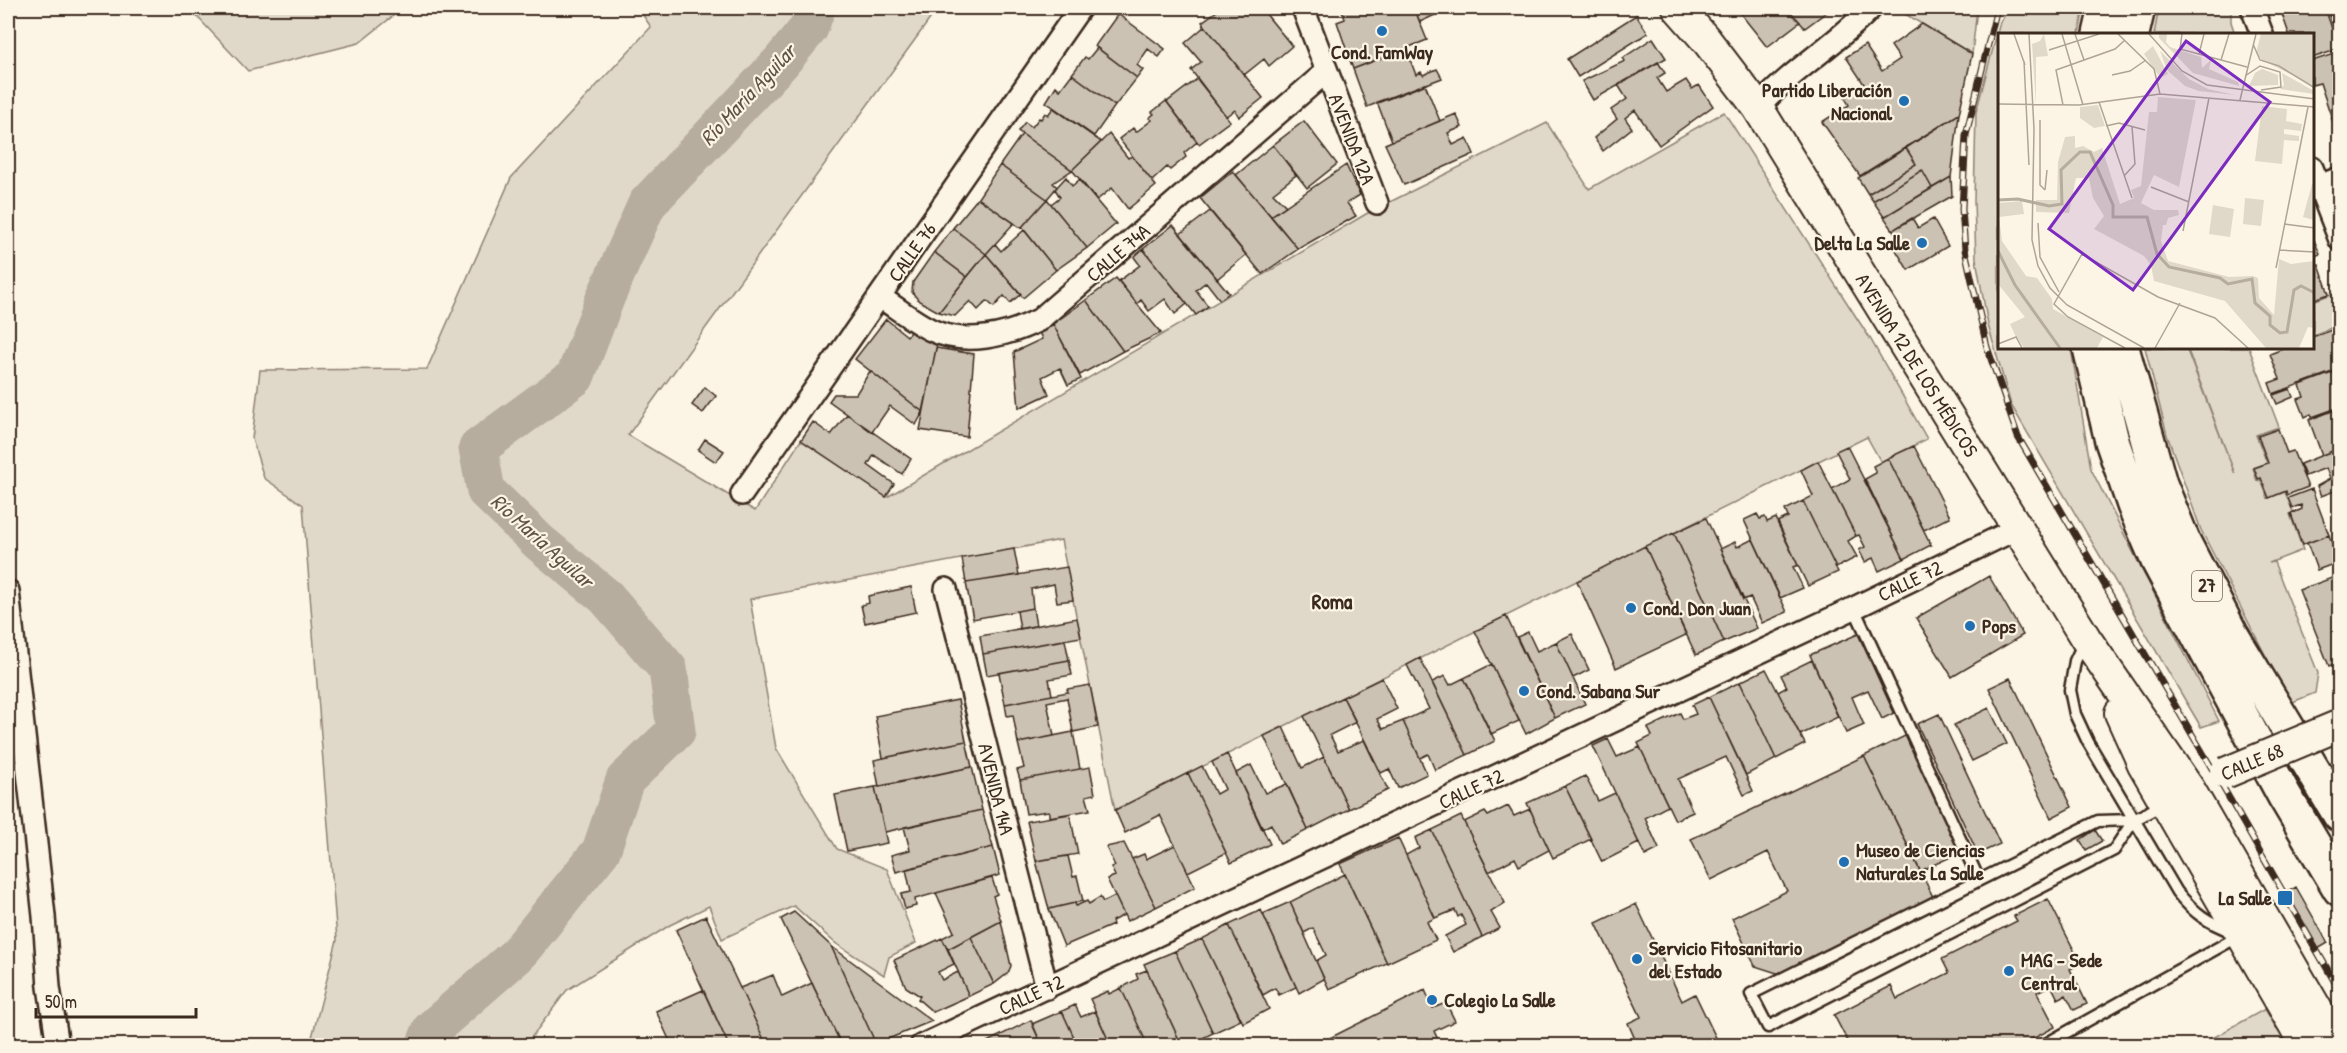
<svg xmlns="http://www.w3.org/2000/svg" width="2347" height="1053" font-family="'Patrick Hand',sans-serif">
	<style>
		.green { fill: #e0d8c8; stroke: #8e8173; stroke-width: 1.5 }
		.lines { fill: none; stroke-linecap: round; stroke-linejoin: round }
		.river { stroke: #b7ad9e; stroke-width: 39 }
		.building { fill: #ccc2b3; stroke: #3b2a1e; stroke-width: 1.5 }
		.service-casing { stroke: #3b2a1e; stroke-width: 15 }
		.minor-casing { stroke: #3b2a1e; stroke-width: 26 }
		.secondary-casing { stroke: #3b2a1e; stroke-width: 34 }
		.trunk-casing { stroke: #3b2a1e; stroke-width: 38 }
		.service { stroke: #fcf5e5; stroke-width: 10 }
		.minor { stroke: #fcf5e5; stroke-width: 21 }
		.secondary { stroke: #fcf5e5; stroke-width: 30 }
		.trunk { stroke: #fcf5e5; stroke-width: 33 }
		.rail-casing { stroke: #3b2a1e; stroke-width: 7 }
		.rail { stroke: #fcf5e5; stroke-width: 4.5; stroke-dasharray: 14; stroke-linecap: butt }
		.secondary-bridge-casing { stroke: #3b2a1e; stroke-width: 34; stroke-linecap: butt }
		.secondary-bridge { stroke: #fcf5e5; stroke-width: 30 }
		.poi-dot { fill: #1f6fb2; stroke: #fcf5e5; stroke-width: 2 }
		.labels { text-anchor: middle; stroke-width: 4.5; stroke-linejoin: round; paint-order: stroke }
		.shield { fill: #fcf5e5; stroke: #75675a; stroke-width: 1.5 }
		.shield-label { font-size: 18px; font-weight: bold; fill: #3b2a1e }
		.poi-label { font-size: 20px; font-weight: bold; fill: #3b2a1e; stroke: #fcf5e5; text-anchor: start }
		.street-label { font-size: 20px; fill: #3b2a1e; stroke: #fcf5e5 }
		.water-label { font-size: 21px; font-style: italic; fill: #605144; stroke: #fcf5e5 }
		.neighbourhood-label { font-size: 21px; font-weight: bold; fill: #3b2a1e; stroke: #fcf5e5 }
		.inset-river { fill: none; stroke: #b7ad9e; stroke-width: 3 }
		.inset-road { fill: none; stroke: #afa495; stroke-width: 1.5 }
		.view { fill: #7b2cbf; fill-opacity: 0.15; stroke: #7b2cbf; stroke-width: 3 }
		.inset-edge { fill: none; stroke: #3b2a1e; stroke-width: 3 }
	</style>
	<rect width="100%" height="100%" fill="#fcf5e5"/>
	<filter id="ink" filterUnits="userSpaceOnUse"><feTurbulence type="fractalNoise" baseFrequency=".0167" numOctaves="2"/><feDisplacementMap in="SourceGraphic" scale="12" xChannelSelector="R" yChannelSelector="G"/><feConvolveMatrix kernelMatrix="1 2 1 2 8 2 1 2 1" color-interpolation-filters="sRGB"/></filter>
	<g filter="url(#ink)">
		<path class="green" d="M189,8H403L359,43L248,71Z
			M638,8H938L628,435L755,511L801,440L887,497L1366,214L1547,123L1589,189L1724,112L1871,340L1927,439L1881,462L1867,437L1115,810L1061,540L750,599L776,748L837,849L887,869L916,943L889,957L884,975L835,943L794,906L722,939L709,906L670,925L567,990L525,1046L310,1045L337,940L303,505L264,478L252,439L260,370L427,369L511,178L651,27Z
			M1895,8H1977L1972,54Z
			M2008,8H2084L2079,34H1999V348H2071L2091,469L2219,721L2201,727L2011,405L1988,325L1976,259L1974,202L1976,112L2000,22Z
			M2159,8H2231V22L2235,34H2154Z
			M2334,293L2339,308V325L2313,335V301Z
			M2145,348H2186L2235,474L2187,348H2249L2279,427L2256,435L2267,463L2253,468L2257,481L2261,480L2268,498L2285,492L2293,512L2290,514L2303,550L2269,563L2274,562L2318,673L2315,693L2290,703L2201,530L2167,435Z
			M2265,1009L2286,1045H2200Z"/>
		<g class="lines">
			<path class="river" d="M425,1046L432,1029L517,955L601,851L625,780L676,731L668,669L606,597L539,542L486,491L478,448L575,377L606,296L647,204L781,62L809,28L816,8"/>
		</g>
		<path class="building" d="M1221,8H1261L1292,46L1269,66L1264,59L1244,75L1202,22Z
			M1341,8H1414L1427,40L1353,69L1337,22L1345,19Z
			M1414,8H1450L1420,22Z
			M1736,8H1787L1800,22L1767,47Z
			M1787,8H1832L1805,28Z
			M2290,8H2325L2339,49L2312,58V34H2289L2282,14L2291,11Z
			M2327,8H2340V45Z
			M1118,14L1165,49L1159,57L1148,49L1137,65L1143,70L1137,78L1095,46Z
			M1636,15L1648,33L1578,77L1567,59Z
			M1922,24L1972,54L1959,114L1860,176L1822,122L1849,105L1845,98L1864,84L1846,57L1865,45L1882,71L1900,59L1891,46Z
			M1205,26L1263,98L1239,117L1235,110L1226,116L1191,70L1201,62L1185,43Z
			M1653,38L1666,58L1593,100L1582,81L1625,61L1623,58Z
			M1097,48L1137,78L1115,106L1072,74L1085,57L1088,59Z
			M1406,49L1416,75L1421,72L1423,75L1437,69L1442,78L1367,107L1353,69Z
			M2340,52V130L2336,131L2320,83L2312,85V61Z
			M1658,62L1665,73L1657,78L1666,92L1686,80L1692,89L1699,85L1713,106L1659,145L1635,110L1625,118L1632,128L1603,151L1594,138L1617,119L1611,110L1627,99L1618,85Z
			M1072,74L1115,106L1094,136L1046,102L1056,86L1060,90Z
			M1197,79L1230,121L1199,144L1167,102Z
			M1425,84L1440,121L1392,141L1377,102Z
			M1166,101L1197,142L1184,153L1186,157L1170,170L1167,167L1152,181L1119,139L1133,128L1136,132L1152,120L1149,118L1154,114L1152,112Z
			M1053,108L1101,142L1072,170L1018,131L1025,122L1032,127L1039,118L1041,119L1045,113L1048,115Z
			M1456,114L1462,127L1448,133L1453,145L1467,138L1474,154L1404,185L1385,144Z
			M1959,114L1951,177L1932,188L1922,170L1873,201L1868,194L1916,164L1906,148Z
			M1304,121L1337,164L1307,188L1273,145Z
			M1022,134L1072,170L1053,183L1057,187L1047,199L1000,165Z
			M1109,134L1128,158L1132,156L1156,186L1128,209L1112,188L1097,200L1072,170Z
			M1273,145L1296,175L1273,193L1286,206L1271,216L1236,175Z
			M1906,148L1916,164L1868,194L1858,178Z
			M1000,165L1047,199L1021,228L978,198Z
			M1346,165L1360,195L1347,203L1356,216L1298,249L1271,216Z
			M1922,170L1932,188L1884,217L1873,201Z
			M1233,171L1298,249L1262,274L1200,198Z
			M1066,177L1072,186L1079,180L1116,224L1087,248L1051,204L1060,197L1055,189Z
			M1951,177L1952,196L1893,230L1884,217Z
			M978,198L1014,223L986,254L953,228Z
			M1047,199L1087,248L1056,270L1022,227Z
			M1210,211L1246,255L1217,279L1180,234Z
			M1912,218L1918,228L1933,219L1948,246L1908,270L1893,245L1900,241L1893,230Z
			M1173,225L1229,293L1220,300L1206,282L1196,290L1208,306L1196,315L1143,249Z
			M953,228L986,254L967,277L934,252Z
			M1024,230L1056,270L1023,298L986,254L995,244L1001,251Z
			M2312,235L2320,254L2312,257Z
			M1143,249L1187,304L1175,314L1165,299L1149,311L1141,300L1137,304L1119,281L1140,265L1134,257Z
			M934,252L967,277L939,312L919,301L912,292L913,282Z
			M986,254L1021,294L1010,303L1004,296L994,307L987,301L978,310L970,301L955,316L939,312Z
			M2319,265L2329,294L2312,300V267Z
			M1116,278L1161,333L1123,351L1086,300Z
			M1086,300L1123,351L1080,375L1053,324Z
			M886,319L907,336L912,329L937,344L923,412L855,359Z
			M1053,324L1081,379L1068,385L1060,368L1042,377L1049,394L1019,408L1014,352L1042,339L1039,332Z
			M2340,327V369L2273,394L2269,383L2280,379L2270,354L2285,348H2312V337Z
			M936,348L974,354L967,437L920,430Z
			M2340,370V407L2312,417L2311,414L2305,417L2298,399L2304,397L2300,385Z
			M870,371L923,412L916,425L890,406L872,432L829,401L834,394H856Z
			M705,387L716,396L703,413L692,405Z
			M2290,389L2293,397L2277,404L2273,395Z
			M2340,408V448L2322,455L2309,420Z
			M847,414L911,459L902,474L874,455L868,465L894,484L886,497L801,440L813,422L831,435Z
			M2278,429L2287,453L2293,451L2308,487L2287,495L2286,491L2269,498L2261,478L2258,479L2254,468L2268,463L2258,436Z
			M705,439L724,451L716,462L698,450Z
			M1847,446L1904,559L1879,571L1873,558L1865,562L1859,550L1865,547L1859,535L1856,536L1832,489L1850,479L1836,451Z
			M1914,446L1950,517L1924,530L1888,458Z
			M2340,448V489L2321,496L2317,486L2330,479L2326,468L2305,476L2300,464Z
			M1888,458L1931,545L1904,559L1865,479L1876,473L1873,466Z
			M1818,461L1856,536L1848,541L1857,557L1836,568L1803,501L1813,496L1801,470Z
			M2312,489L2329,535L2302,545L2291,514L2302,509L2301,505L2292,508L2288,498Z
			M1803,501L1838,572L1808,586L1777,522L1788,517L1785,510Z
			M1757,514L1760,519L1765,517L1767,522L1776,518L1798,565L1793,567L1803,588L1780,598L1744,520Z
			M1706,518L1757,628L1724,642L1674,533Z
			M1674,533L1724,642L1696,655L1645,546Z
			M2329,535L2339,562L2317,570L2307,543Z
			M1753,539L1787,612L1762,623L1750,597L1743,600L1720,549L1735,542L1737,547Z
			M1645,546L1686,635L1616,668L1577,581Z
			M1014,549L1019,575L966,583L962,558Z
			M1067,567L1073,600L1057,602L1054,584L1031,589L1033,608L973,619L966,583Z
			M2340,575V662L2329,666L2299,590Z
			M1989,576L2023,635L1952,677L1916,618Z
			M911,587L916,612L865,623L861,605L869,603L868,596Z
			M1033,608L1036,626L1020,629L1017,611Z
			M1506,616L1555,718L1526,734L1475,631Z
			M1077,618L1081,637L983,654L980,636Z
			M1528,632L1537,651L1556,642L1585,704L1555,718L1517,637Z
			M1572,634L1589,670L1573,678L1556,642Z
			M1858,634L1894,713L1882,719L1868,690L1852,697L1864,725L1846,733L1810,655Z
			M1065,640L1069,660L987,675L983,654Z
			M1420,658L1467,755L1435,770L1428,754L1420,758L1403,721L1429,709L1407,665Z
			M1069,660L1072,675L1049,679L1052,695L1005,704L999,673Z
			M1812,660L1838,717L1800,735L1778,692L1787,687L1781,675Z
			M1492,664L1519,721L1491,734L1464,678Z
			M1766,669L1805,744L1776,759L1740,682Z
			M1445,676L1450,685L1464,678L1495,741L1467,755L1432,682Z
			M1382,678L1397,709L1377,719L1383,729L1403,721L1427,774L1398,788L1389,769L1381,773L1343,697Z
			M2010,678L2072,807L2051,818L1989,688Z
			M1740,682L1776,759L1746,775L1709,697Z
			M1090,685L1098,727L1073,732L1067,698L1047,702L1054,736L1018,743L1013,715L1007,716L1005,704L1068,692L1067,689Z
			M1343,697L1356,722L1330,735L1338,751L1364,740L1388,790L1349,809L1304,716Z
			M1709,697L1753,791L1744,795L1726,757L1678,779L1693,812L1675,820L1638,743L1652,736L1648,728L1680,713L1683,719L1696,714L1692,705Z
			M958,700L966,741L883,758L875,716Z
			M1989,708L2007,744L1972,761L1954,725Z
			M1939,714L2000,844L1978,854L1917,724Z
			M1283,727L1302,768L1324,757L1349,809L1308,830L1264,736Z
			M1073,732L1080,769L1020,780L1017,770L1024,768L1018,743Z
			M1907,735L1962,852L1920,871L1864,756Z
			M1608,739L1617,757L1640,747L1668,806L1645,818L1659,849L1645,856L1593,746Z
			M966,741L972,767L879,787L874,760Z
			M1227,754L1270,844L1231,863L1188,773L1202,766L1216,794L1225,789L1212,762Z
			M1864,756L1934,899L1780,974L1755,966L1732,918L1787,891L1768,852L1711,880L1691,839Z
			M1251,765L1265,793L1287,784L1308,830L1280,844L1271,824L1262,829L1236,773Z
			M972,767L982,810L885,832L875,787Z
			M1090,767L1095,794L1086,796L1090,810L1049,817V811L1026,814L1020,780Z
			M1188,773L1226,853L1188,872L1160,815L1125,833L1115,810Z
			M1585,776L1598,801L1615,793L1639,843L1602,862L1565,786Z
			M1565,786L1591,839L1553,858L1527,803Z
			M875,787L887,843L847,851L835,795Z
			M1508,806L1514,816L1530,809L1549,850L1519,866L1515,858L1489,872L1464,822L1485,812L1488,816Z
			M982,810L993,847L896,872L891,855L910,850L904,827Z
			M1070,814L1078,854L1036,861L1027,821Z
			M1461,816L1505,903L1491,912L1500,928L1482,937L1432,830Z
			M1432,830L1482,937L1453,952L1445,936L1466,925L1461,915L1458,917L1455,910L1435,918L1406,855L1419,848L1415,838Z
			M2095,830L2102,841L2086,850L2080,840Z
			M1398,838L1435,918L1427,922L1436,940L1387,963L1340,864Z
			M1124,843L1156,907L1127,921L1107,879L1115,876L1111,867L1115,866L1106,847Z
			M1175,845L1195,887L1156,907L1132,859L1144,854L1146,859Z
			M993,847L1000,875L915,899L916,906L905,909L901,894L911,892L906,869Z
			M1068,856L1073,877L1077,876L1083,901L1049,909L1036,861Z
			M1345,874L1387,963L1329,989L1316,961L1326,955L1313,928L1304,933L1290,902Z
			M992,878L997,894L993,896L1001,921L948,949L942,938L954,932L936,893Z
			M2296,887L2328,943L2318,949L2286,893Z
			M1115,896L1124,915L1112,921L1113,925L1064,946L1049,909L1075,903L1076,906L1087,901L1089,904L1100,897L1103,902Z
			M2048,899L2081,964L2070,969L2087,1004L2074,1010L2066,995L2058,999L2051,985L2037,992L2055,1027L2019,1046H1850L1834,1015L1891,986L1897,999L1949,973L1942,959L2017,921L2014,916Z
			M1290,902L1324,979L1299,993L1263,914Z
			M1636,904L1682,1001L1695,994L1720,1046H1638L1628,1023L1641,1017L1596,923Z
			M1261,910L1296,987L1279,995L1275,988L1263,995L1229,925Z
			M794,912L831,946L876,1044L842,1046L781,919Z
			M706,916L740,988L767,1046H729L676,930Z
			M1001,921L1011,966L1008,973L994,984L971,937Z
			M1229,925L1269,1009L1243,1023L1202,939Z
			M971,937L994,984L969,996L948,949Z
			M942,938L954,964L938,972L942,980L958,972L969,996L933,1012L918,999L920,996L906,987L894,960Z
			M1202,939L1241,1020L1213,1033L1175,951Z
			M831,946L932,1021L876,1044Z
			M1175,951L1213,1033L1187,1046H1182L1144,964Z
			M1147,970L1182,1046H1148L1121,988L1138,979L1136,974Z
			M773,975L782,997L812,983L842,1046H767L740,988Z
			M1121,988L1148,1046H1111L1090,999L1108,991L1109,994Z
			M703,990L729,1046H672L656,1011Z
			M1425,990L1433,1008L1446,1003L1455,1021L1434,1031L1440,1044L1436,1046H1314Z
			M1075,1005L1081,1017L1095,1011L1111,1046H1078L1062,1011Z
			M1062,1011L1078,1046H1042L1032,1024Z
			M1031,1020L1042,1046L981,1045Z"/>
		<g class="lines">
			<defs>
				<path id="service" d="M1854,608L1979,880
					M2084,642L2075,661L2070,690L2075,714L2088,742L2177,892C2195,914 2207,922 2233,932
					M2134,820L2114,850L1768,1027L1751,994L2098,821L2134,820L2163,804
					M2042,1046L2241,935"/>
				<path id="minor" d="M1303,8L1377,203
					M2252,8L2262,34
					M1758,108C1791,70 1836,45 1871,8
					M2312,168L2340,240
					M2319,186L2340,178
					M880,297C897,308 914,322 931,330C965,346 1007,336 1039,320L1327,71
					M742,494L1080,8
					M946,589L1047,988
					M8,591L44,916L49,987L58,1046
					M921,1046L1854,608L2018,528"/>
				<path id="secondary" d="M1678,8L1707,41L1758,108L2086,639L2190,790L2338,1046
					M2120,713L2143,764L2306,1046"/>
				<path id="trunk" d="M2100,34L2106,8
					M2132,34L2138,8
					M2090,348L2112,441L2134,505L2158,561L2284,795L2340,889
					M2122,348L2160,484L2183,541L2231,634L2340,815"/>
			</defs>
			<use href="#service" class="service-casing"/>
			<use href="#minor" class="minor-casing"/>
			<use href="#secondary" class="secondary-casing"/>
			<use href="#trunk" class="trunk-casing"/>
			<use href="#service" class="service"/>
			<use href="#minor" class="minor"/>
			<use href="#secondary" class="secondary"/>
			<use href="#trunk" class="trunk"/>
			<defs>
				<path id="rail" d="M1997,8L1966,135L1962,209L1965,250L1987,347L2018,437L2217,777L2340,991"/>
			</defs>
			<use href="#rail" class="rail-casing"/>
			<use href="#rail" class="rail"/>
			<defs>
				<path id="secondary-bridge" d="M2225,773L2340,725"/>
			</defs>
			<use href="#secondary-bridge" class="secondary-bridge-casing"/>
			<use href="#secondary-bridge" class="secondary-bridge"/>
		</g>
	</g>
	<g class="poi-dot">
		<circle cx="1382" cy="31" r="6"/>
		<circle cx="1904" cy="101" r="6"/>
		<circle cx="1922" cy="243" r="6"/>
		<circle cx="1631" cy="608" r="6"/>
		<circle cx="1970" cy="626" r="6"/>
		<circle cx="1524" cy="691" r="6"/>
		<circle cx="1844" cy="862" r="6"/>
		<rect x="2277" y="890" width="16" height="16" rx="3"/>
		<circle cx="1637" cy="959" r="6"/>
		<circle cx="2009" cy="971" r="6"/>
		<circle cx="1432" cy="1000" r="6"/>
	</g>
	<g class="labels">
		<rect class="shield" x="2192" y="571" width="30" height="30" rx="4.5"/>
		<g class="shield-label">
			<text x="2207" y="592">27</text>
		</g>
		<g class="poi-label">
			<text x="1382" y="59" text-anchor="middle">Cond. FamWay</text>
			<text x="1892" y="97" text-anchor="end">Partido Liberación<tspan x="1892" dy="23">Nacional</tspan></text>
			<text x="1910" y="250" text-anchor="end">Delta La Salle</text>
			<text x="1643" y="615">Cond. Don Juan</text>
			<text x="1982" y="633">Pops</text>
			<text x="1536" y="698">Cond. Sabana Sur</text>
			<text x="1856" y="857">Museo de Ciencias<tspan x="1856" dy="23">Naturales La Salle</tspan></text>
			<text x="2272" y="905" text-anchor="end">La Salle</text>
			<text x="1649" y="955">Servicio Fitosanitario<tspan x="1649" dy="23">del Estado</tspan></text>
			<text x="2021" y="967">MAG - Sede<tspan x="2021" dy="23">Central</tspan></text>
			<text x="1444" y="1007">Colegio La Salle</text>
		</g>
		<g class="street-label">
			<text transform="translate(1352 139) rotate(69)" y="7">AVENIDA 12A</text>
			<text transform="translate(912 252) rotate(-55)" y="7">CALLE 76</text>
			<text transform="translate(1118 253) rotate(-41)" y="7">CALLE 74A</text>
			<text transform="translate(1917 365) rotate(58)" y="7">AVENIDA 12 DE LOS MÉDICOS</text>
			<text transform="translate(1910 581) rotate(-26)" y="7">CALLE 72</text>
			<text transform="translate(2252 762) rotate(-23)" y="7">CALLE 68</text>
			<text transform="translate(996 789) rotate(76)" y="7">AVENIDA 14A</text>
			<text transform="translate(1471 789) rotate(-25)" y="7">CALLE 72</text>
			<text transform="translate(1031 995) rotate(-25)" y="7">CALLE 72</text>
		</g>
		<g class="water-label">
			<text transform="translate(748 95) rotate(-47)" y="7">Río María Aguilar</text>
			<text transform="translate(542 541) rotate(42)" y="7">Río María Aguilar</text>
		</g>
		<g class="neighbourhood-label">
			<text x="1332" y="609">Roma</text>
		</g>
	</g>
	<g transform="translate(1998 33)">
		<rect width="316" height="316" fill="#fcf5e5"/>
		<path d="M46,1L50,23L38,24V71L34,11L42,8ZM161,1H169L168,9L172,14L203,24L204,35L213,27L211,36L240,49L241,53L195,40L161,5ZM263,1H316V53L264,27L258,20ZM155,13L170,41L162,45L146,21ZM162,18L191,46L210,56L237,62L201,58L187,53L169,37ZM264,36L280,42V52L251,53L257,40ZM284,40L316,58V61L282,56L286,52ZM160,64L198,67L181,154L156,142L143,170L156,177H180L181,182L170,185L168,192H165L163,208L170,228L231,244L255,243L260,245L261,265L276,282L281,226L293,231L316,228V295L310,294L301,315H268L227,268L156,248L153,232L146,223L96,196L106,183L95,165L91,145H78L71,180L38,179V167H59L60,129L67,104L77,103V115L85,113L96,119L104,115L122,171L136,165L133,157L143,153L151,79H159ZM100,72L107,93L96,95L82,85V74ZM264,73L289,76L288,88L304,91L303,98L286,96V101L301,103V108L286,107L284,131L257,128ZM314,151L316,152V187L305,184ZM247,165L266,167L263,193L245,191ZM24,168L26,181L1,184L4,208L28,243L39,245L54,266L55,276L105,304L99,315H26L17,302L12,291L27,284L0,251V170ZM215,172L236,176L232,204L211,201Z" fill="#e0d8c8"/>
		<path class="inset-river" d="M0,167L20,166L51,173L64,171L63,137L82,119H92L115,172V184H149L159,221L171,234L222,245L230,251L254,246L257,270L272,283V292L282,300L289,299L296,257L303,253L317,260M0,218L17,252L62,315"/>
		<path class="inset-road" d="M16,1L27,32M31,1L36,96L34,207L40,233L52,255L69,272L146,315M64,1L85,72M77,1L86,27M120,1L156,36L162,61M151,1L184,38L209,52L317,66M184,1L182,16L249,34M255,11L262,27L281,33L317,55M51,17L101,1M201,21L206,1M223,27L231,1M26,28L31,132M114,42L132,38L148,27M247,43L262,33L282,39L283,54L263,57M242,67L258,1M101,69L134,165M0,71L81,72L162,61L317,74M65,72L58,37L117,16L127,7M42,87V152L47,157M108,93L121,90L147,97M126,143L137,131L134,94M153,154L191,169M47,157L49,137M40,190L42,224L61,259M286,191L317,195M185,198L211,65M281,217L317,219M278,235L310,74M0,311L18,304L24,315M127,315L70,284L56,271L84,221L160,264L217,285L250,315M157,315L182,270"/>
		<path class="view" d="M188,8L272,69L135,257L51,196Z"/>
		<rect width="316" height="316" class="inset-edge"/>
	</g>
	<rect width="2347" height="1053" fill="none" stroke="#fcf5e5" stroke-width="30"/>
	<rect x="15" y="15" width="2317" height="1023" fill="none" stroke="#3b2a1e" stroke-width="2" filter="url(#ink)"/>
	<path d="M36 1008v9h160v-9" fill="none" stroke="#3b2a1e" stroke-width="3"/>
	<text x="45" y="1008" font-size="18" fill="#3b2a1e" stroke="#fcf5e5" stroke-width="4.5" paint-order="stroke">50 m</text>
</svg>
